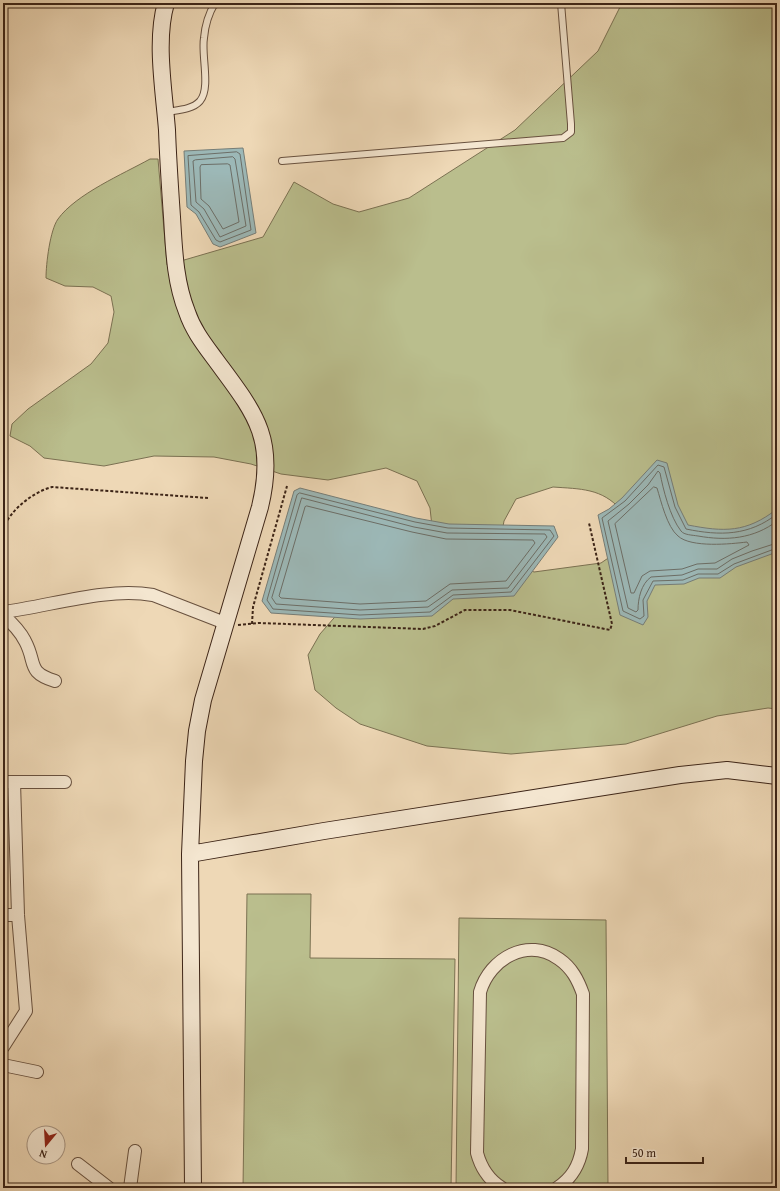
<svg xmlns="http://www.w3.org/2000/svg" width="780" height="1191" font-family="'Gentium Book Plus',serif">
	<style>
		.green { fill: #babe8d; stroke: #7b7152; fill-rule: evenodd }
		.water { fill: #9cb8b7; stroke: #767d77 }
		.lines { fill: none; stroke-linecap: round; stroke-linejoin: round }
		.shore { stroke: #6c6e67; stroke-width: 1 }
		.lane-casing { stroke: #68513f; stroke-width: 8 }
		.street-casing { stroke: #68513f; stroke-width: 14 }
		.secondary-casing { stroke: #3c2417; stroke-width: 18 }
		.path { stroke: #3c2417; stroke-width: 2; stroke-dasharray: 3 2; stroke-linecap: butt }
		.lane { stroke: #f4e6d0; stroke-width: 6 }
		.street { stroke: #f4e6d0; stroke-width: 12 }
		.secondary { stroke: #f4e6d0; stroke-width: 16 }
	</style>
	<rect width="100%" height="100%" fill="#eed8b6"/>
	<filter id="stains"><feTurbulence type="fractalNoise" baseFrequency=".005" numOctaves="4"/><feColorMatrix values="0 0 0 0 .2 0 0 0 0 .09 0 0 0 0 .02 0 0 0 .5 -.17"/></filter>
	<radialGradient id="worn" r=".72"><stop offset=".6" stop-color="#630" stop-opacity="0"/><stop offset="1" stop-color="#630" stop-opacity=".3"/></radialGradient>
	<path class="green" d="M622,3H777V709L768,708L717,716L626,744L511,754L427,746L360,724L336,708L315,690L308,655L320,634L347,603L433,536L430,508L417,481L386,468L328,480L281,474L251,464L214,457L154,456L104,466L44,458L30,446L10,436L12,424L28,409L91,364L108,343L114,312L111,296L93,287L65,286L46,278C46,264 50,230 58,219C76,194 123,174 150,159H158L167,265L263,237L294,182L333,204L359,212L409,198L515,130L598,51ZM553,487C580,489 602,488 621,510L617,552L601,563L534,572L520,565L501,537L504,521L516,499Z
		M247,894H311L310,958L455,959L451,1188H243Z
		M459,918L606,920L608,1188H456Z"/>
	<path class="water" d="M243,148L256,233L220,247L213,244L196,214L187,207L184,151Z
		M657,460L667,463L678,505L688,525C724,532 746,533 777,509V552L736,567L720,578H699L684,584L655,585L647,601L648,617L643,625L620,615L598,515L609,509L622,498Z
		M300,488L416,518L449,524L554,526L558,537L514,596L453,599L432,616L360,619L271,613L262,601L294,491Z"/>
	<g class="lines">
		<path class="shore" d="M237,152L240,154L251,230L220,242L216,240L199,212L191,205L188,156Z
			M233,157L235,159L246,226L220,237L204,209L196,202L193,161L195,160Z
			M228,164L230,165L239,222L223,229L209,206L201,199L200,167L201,165Z
			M654,487L657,488C661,501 667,527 678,536C691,548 731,544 747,542L749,545L715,563L697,564L682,569L650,571L642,576L634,593H631L615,524Z
			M300,493L415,522L448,528L550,530L554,536L511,592L453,595L430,612L360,615L273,609L267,600L297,495Z
			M302,498L414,527L447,533L545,534L547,537L508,588L452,590L428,607L360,610L276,604L272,598Z
			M307,506L412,532L446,539L533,540L535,543L506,581L450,584L426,601L360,604L281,598L279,596L305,507Z
			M777,514C749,536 720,536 686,529L675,507L664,467L658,465L625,501L602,518L623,611L640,619L644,616L643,600L653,581L683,580L698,574H718L734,564L777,548
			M777,521C754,539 726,541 698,536C692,535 684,535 681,531C670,517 663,489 660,473L658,471L648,485L629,504L608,521L628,608L636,612L638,610C638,599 641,584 651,577L682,575L698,569H717L732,559L752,551L777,543"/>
		<defs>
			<path id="lane" d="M166,112C177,110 192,110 200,101C211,88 201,55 204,38C205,26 209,13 215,3
				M282,161L563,138L571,132V124L561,3"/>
			<path id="street" d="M3,612C51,606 106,587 153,595L225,623
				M3,615C11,622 20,631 25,641C37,663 26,672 55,681
				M3,782H14L18,915L26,1011L3,1047
				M14,782H65
				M3,915H18
				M3,1065L37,1072
				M78,1164L109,1188
				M130,1188L135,1151
				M502,1188C489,1180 481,1168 477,1153L480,992C490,958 528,937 559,959C572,968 578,980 583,994L582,1149C579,1166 572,1178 557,1188"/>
			<path id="secondary" d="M166,3C155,40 164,91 167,130C168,159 170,188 172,217C174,250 175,282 187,312C193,330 204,344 215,359C254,412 277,437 260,507L203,700L197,731L194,761L190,854L193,1188
				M190,854L324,831L680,775L727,770L777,776"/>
		</defs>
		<use href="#lane" class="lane-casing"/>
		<use href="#street" class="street-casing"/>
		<use href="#secondary" class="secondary-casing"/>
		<path class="path" d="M3,529C10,510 33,492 52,487L208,498
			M252,624L253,607L287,486
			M238,625L259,623L423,629L435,626L465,610H510L610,630L612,624L589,523"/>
		<use href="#lane" class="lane"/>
		<use href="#street" class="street"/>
		<use href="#secondary" class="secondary"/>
	</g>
	<rect width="780" height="1191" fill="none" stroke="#eed8b6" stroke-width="16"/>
	<rect x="4" y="4" width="772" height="1183" fill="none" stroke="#3c2417" stroke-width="2"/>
	<rect x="8" y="8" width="764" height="1175" fill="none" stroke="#3c2417"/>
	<g transform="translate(46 1145) rotate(198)"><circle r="19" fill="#f4e6d0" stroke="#aa9886"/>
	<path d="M0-3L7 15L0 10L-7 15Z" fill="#8f2418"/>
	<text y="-6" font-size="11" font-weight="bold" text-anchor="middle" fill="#3c2417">N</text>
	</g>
	<path d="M626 1157v6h77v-6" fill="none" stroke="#3c2417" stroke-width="2"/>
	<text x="632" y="1157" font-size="12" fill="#3c2417" stroke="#f4e6d0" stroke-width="3" paint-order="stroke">50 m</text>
	<rect width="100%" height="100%" filter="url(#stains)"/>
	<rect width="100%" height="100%" fill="url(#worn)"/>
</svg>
